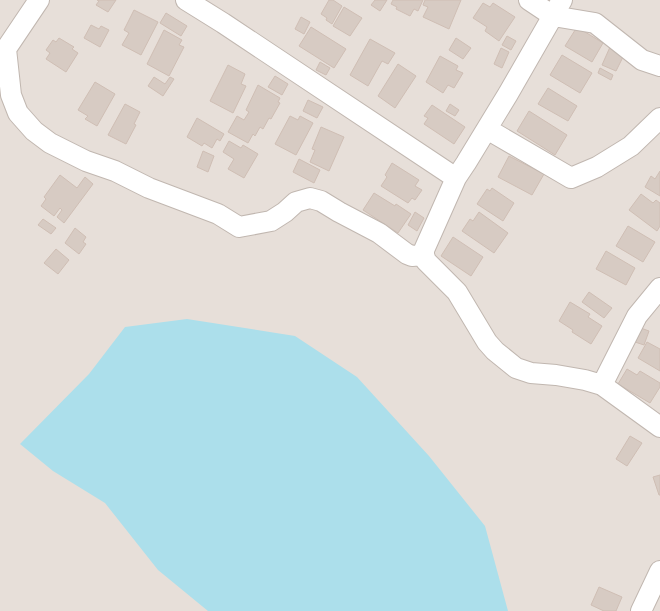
<svg xmlns="http://www.w3.org/2000/svg" width="660" height="611" font-family="'Public Sans',sans-serif">
	<style>
		.residential { fill: #e7dfd9 }
		.water { fill: #acdfeb }
		.building { fill: #d7cbc3; stroke: #cfbeb4 }
		.lines { fill: none; stroke-linecap: round; stroke-linejoin: round }
		.minor-casing { stroke: #c1b7b0; stroke-width: 22 }
		.minor { stroke: #fff; stroke-width: 20 }
	</style>
	<rect width="100%" height="100%" fill="#f4efea"/>
	<path class="residential" d="M0,0H660V611H0Z"/>
	<path class="water" d="M187,319L295,336L357,377L429,456L485,526L508,611H208L158,570L105,503L53,471L20,444L89,374L125,327Z"/>
	<path class="building" d="M97,0H116L108,12L96,5L99,1Z
		M329,0H333L342,6L332,24L326,20L327,18L321,14Z
		M375,0H387L380,11L371,5Z
		M393,0H423L418,11L414,9L410,16L396,9L397,7L391,4Z
		M425,0H461L449,29L423,17L428,7L423,5Z
		M483,3L490,7L493,3L515,17L499,41L485,31L487,27L473,18Z
		M344,7L362,18L350,36L333,26Z
		M134,10L158,22L141,55L122,45L129,33L124,30Z
		M166,13L187,26L181,36L160,23Z
		M301,17L310,22L304,34L295,29Z
		M91,25L99,29L101,26L109,30L100,47L84,38Z
		M311,27L346,49L334,68L299,46Z
		M577,27L603,43L592,62L565,46Z
		M164,30L182,40L179,45L184,47L169,76L147,64Z
		M507,36L516,41L511,50L502,45Z
		M59,38L74,47L72,49L78,53L66,72L46,59L50,53L46,50L53,40L56,42Z
		M456,38L471,48L463,59L449,50Z
		M370,39L395,53L388,64L382,61L368,86L350,75Z
		M610,47L625,53L616,71L602,65Z
		M501,48L509,52L502,68L494,64Z
		M562,55L592,73L580,93L550,75Z
		M440,56L458,66L456,70L463,73L454,88L448,85L443,93L426,82Z
		M320,62L330,68L326,75L316,70Z
		M398,64L416,76L395,108L378,96Z
		M228,65L245,74L241,84L246,86L233,113L210,101Z
		M600,68L613,75L611,80L598,73Z
		M275,76L288,84L282,95L268,87Z
		M154,77L165,84L170,77L174,79L163,96L148,86Z
		M95,82L115,94L97,126L85,119L88,116L78,110Z
		M258,85L280,98L278,102L280,103L271,119L269,118L263,129L260,127L255,136L253,134L248,143L228,132L237,116L244,120L249,112L246,110Z
		M548,88L577,106L568,121L538,104Z
		M308,100L323,107L317,118L303,111Z
		M125,104L140,112L134,124L136,125L126,144L108,135Z
		M450,104L459,110L455,116L446,111Z
		M432,105L465,127L454,144L424,124L428,118L424,116Z
		M529,111L567,135L555,155L517,131Z
		M290,116L298,120L300,116L313,123L296,155L275,144Z
		M197,118L224,134L220,141L217,139L212,148L204,143L202,146L187,137Z
		M321,127L344,137L329,171L310,162L315,150L312,149Z
		M229,141L241,148L243,145L258,154L244,178L228,169L234,159L223,152Z
		M203,151L214,156L208,172L197,167Z
		M509,156L544,174L532,195L498,177Z
		M299,159L320,170L314,183L293,172Z
		M392,163L419,180L415,186L422,190L415,200L412,198L408,203L381,186L387,177L385,175Z
		M660,171V196L645,187L651,176L655,179Z
		M60,175L77,188L85,177L93,184L64,223L57,217L62,210L60,208L54,216L41,206L46,199L44,197Z
		M492,188L514,203L503,221L477,204L487,189L490,191Z
		M374,193L395,206L396,204L411,214L398,233L363,210Z
		M641,194L653,203L656,200L660,203V226L657,231L629,210Z
		M415,212L424,218L417,231L408,225Z
		M479,212L508,233L494,253L462,231L470,219L473,221Z
		M43,219L56,228L51,234L38,225Z
		M628,226L655,242L643,262L616,246Z
		M75,228L86,237L83,242L86,244L79,254L65,243Z
		M453,237L483,257L471,276L441,256Z
		M56,249L69,260L58,274L44,263Z
		M606,251L635,268L626,285L596,269Z
		M589,292L612,308L604,318L582,302Z
		M570,302L590,314L588,317L602,326L591,344L572,332L573,330L559,321Z
		M638,327L649,331L644,345L632,341Z
		M647,342L660,349V371L638,358Z
		M627,369L637,375L640,371L660,383V387L650,403L618,384Z
		M630,436L642,443L627,466L616,459Z
		M660,475V495H659L653,477Z
		M599,587L622,597L616,611H604L591,605Z"/>
	<g class="lines">
		<defs>
			<path id="minor" d="M186,0L223,23L456,178
				M529,0L553,16L595,23L642,60L660,66
				M562,0L508,94L466,163L456,178L424,250V255L426,261L457,292L487,342L495,351L516,368L531,373L556,375L585,380L602,385L660,427
				M6,49L11,95L18,113L34,131L50,143L86,161L115,171L149,188L218,214L239,227L271,221L285,212L296,202L310,198L321,201L339,212L379,233L407,254L412,256L424,255
				M0,55L6,49L39,0
				M487,129L571,178L597,167L631,146L660,118
				M602,385L637,316L660,288
				M641,611L660,571"/>
		</defs>
		<use href="#minor" class="minor-casing"/>
		<use href="#minor" class="minor"/>
	</g>
</svg>
